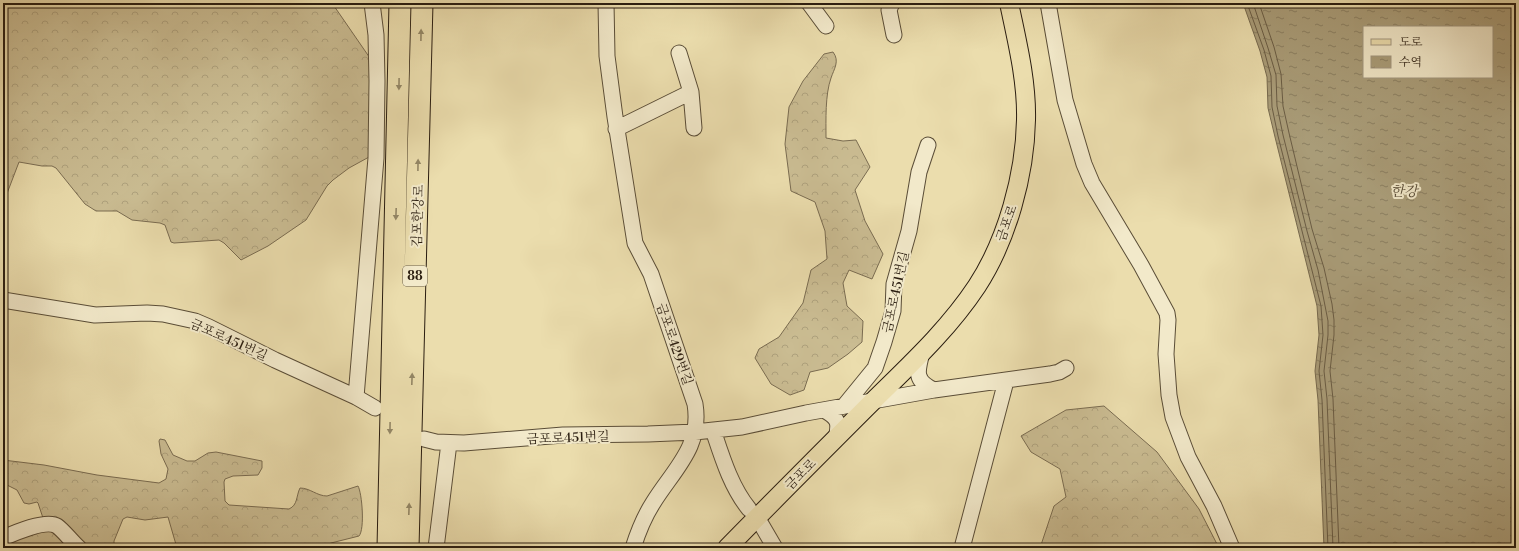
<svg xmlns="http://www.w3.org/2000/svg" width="1519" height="551" font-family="'Libre Bodoni','Noto Serif KR',serif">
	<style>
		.forest { fill: url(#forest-crowns); stroke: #7a6c51 }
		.water { fill: url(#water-ripples); stroke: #76694e; fill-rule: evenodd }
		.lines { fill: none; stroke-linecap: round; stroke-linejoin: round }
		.shore { stroke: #6a5c44; stroke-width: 1 }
		.minor-casing { stroke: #5a4d37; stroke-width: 17 }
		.major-casing { stroke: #2a1d10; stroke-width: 20 }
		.highway-casing { stroke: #2a1d10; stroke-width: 23 }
		.minor { stroke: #f2e9ca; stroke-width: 15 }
		.major { stroke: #ebddad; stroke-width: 18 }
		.highway { stroke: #ebddad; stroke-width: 21 }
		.oneway { fill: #948766 }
		.labels { text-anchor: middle; stroke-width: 4; stroke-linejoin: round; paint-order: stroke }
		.shield { fill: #f2e9ca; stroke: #665a48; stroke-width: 1 }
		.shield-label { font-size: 12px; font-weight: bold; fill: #2a1d10 }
		.street-label { font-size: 13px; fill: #2a1d10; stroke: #f2e9ca }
		.water-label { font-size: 14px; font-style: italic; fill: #564934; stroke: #f2e9ca }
	</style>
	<defs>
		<pattern id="forest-crowns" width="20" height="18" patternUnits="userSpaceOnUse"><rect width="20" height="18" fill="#cabc92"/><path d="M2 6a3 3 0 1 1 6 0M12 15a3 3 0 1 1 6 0" fill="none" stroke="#aea17d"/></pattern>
		<pattern id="water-ripples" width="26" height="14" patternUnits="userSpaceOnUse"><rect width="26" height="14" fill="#a99c78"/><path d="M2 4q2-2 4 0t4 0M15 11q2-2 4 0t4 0" fill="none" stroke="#8a7f61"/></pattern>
	</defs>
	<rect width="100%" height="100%" fill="#ebddad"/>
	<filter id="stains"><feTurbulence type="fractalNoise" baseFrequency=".005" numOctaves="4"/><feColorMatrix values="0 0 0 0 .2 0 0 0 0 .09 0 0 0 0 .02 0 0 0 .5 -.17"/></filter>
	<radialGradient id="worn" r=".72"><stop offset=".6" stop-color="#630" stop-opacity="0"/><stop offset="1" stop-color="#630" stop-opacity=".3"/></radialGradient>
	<path class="forest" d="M3,3H332L372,61L369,157L349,168L333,180L327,186L306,220L268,246L241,260L224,243L219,240L174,243L171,242L165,225L160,223L132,220L117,211H96L85,204L56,168L52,166H42L19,162L3,204Z
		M833,52C840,61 834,69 831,78C825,95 826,120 826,138L843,141L856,140L870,167L855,190L865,221L883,254L872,279L849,270L843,283L847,306L863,321L862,342L848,354L828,368L810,372L804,390L790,395L771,384L755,358L759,349L779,337L803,303L811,270L827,259L825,231L815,202L791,191L785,144L789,107L803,81L824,54Z
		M1104,406L1157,452L1199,509L1219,548H1040L1054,506L1066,497L1060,469L1031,452L1021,436L1066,410Z
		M160,439L165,440L173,455L187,461H195L208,453L216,452L262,461V468L258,475L233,476L225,479L224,482L225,501L229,505L289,509C298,505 296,496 300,488C310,488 317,496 327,496L358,486C362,493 365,529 359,536L331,543L321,548H177L168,517L145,520L127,517L123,519L114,541V548H83L43,518L38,503L37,502L29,504L24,503L17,490L3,483V460L44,465L97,475L159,483L166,479L168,469L161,454L159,441Z
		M48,528L74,548H3V541Z"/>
	<path class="water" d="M1243,3H1516V548H1324L1318,400L1315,371L1319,335L1317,306L1275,137L1268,108L1267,77L1260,51ZM1364,27H1492V77H1364Z"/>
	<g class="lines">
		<path class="shore" d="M1247,3L1264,50L1271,76L1272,107L1278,136L1321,306L1323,335L1319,371L1322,400L1328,548
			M1253,3L1268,48L1276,75L1277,106L1283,135L1307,231L1318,270L1328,321V335L1324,371L1327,399L1333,548
			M1259,3L1274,47L1281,74L1283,106L1289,133L1312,229L1324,268L1332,304L1334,320V335L1330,371L1333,399L1339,548"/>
		<defs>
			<path id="minor" d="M606,3L607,56L615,117L635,243L651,274L695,404C702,447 674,469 653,503C644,517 638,532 633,548
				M809,3L826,26
				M892,3L889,10L894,35
				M1048,3L1065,100L1084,164L1092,183L1141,265L1167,313L1168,320L1166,354L1169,395L1173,417L1188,457L1214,506L1232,548
				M679,53L691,92
				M616,129L691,92L694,128
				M3,300L95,315L147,313L163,314L195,321L209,327L275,360L356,397L375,408
				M922,353C917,371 914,381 934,390
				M356,397L376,158L377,81L376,35L372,3
				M844,406L875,368L884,342L893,311L894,284L909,231L919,172L928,145
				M824,410C838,418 840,422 836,438
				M713,430C722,457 731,487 749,509
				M424,439L436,442L464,443L563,435L648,434L695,432L742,427L806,413L934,390L1050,374L1059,372L1066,368
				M761,524L775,548
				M3,538C14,533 46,519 57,526C64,531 72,542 79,548
				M436,548L449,443
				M962,548L1006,381"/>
			<path id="major" d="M727,548C772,502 818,456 864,410C903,371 946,333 977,286C1007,240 1025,175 1026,120C1027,81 1017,41 1009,3"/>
			<path id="highway" d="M388,548L400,3
				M408,548L422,3"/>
		</defs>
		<use href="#minor" class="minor-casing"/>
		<use href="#major" class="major-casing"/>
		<use href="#highway" class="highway-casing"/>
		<use href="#minor" class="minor"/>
		<use href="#major" class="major"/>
		<use href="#highway" class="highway"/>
	</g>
	<defs><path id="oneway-solid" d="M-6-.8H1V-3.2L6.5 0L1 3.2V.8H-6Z"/></defs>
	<g class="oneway">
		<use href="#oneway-solid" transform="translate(421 35) rotate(-89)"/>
		<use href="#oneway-solid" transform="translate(399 84) rotate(91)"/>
		<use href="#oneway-solid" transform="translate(418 165) rotate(-89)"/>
		<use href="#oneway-solid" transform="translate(396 214) rotate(92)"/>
		<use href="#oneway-solid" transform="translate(412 379) rotate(-88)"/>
		<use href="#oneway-solid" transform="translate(390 428) rotate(91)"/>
		<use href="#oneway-solid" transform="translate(409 509) rotate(-88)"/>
	</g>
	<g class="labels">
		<rect class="shield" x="403" y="266" width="24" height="20" rx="3"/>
		<g class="shield-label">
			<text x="415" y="280">88</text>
		</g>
		<g class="street-label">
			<text transform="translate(417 216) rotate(-88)" y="5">김포한강로</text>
			<text transform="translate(1006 223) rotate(-70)" y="5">금포로</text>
			<text transform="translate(895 292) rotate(-78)" y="5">금포로451번길</text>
			<text transform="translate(229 339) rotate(24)" y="5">금포로451번길</text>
			<text transform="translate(675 344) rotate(71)" y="5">금포로429번길</text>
			<text transform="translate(568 437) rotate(-2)" y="5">금포로451번길</text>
			<text transform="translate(800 474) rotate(-45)" y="5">금포로</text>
		</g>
		<g class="water-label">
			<text x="1404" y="196">한강</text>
		</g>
	</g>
	<rect width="1519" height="551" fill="none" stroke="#ebddad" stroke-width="16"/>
	<rect x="4" y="4" width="1511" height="543" fill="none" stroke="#2a1d10" stroke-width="2"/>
	<rect x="8" y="8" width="1503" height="535" fill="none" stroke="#2a1d10"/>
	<rect x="1363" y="26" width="130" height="52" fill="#f2e9ca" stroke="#a29780"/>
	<rect x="1371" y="39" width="20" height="6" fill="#ebddad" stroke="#a29780"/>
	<text x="1399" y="46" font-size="12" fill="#2a1d10">도로</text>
	<rect x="1371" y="56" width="20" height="12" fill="url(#water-ripples)" stroke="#a29780"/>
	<text x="1399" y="66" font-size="12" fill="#2a1d10">수역</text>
	<rect width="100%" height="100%" filter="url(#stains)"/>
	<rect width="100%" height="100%" fill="url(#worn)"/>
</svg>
